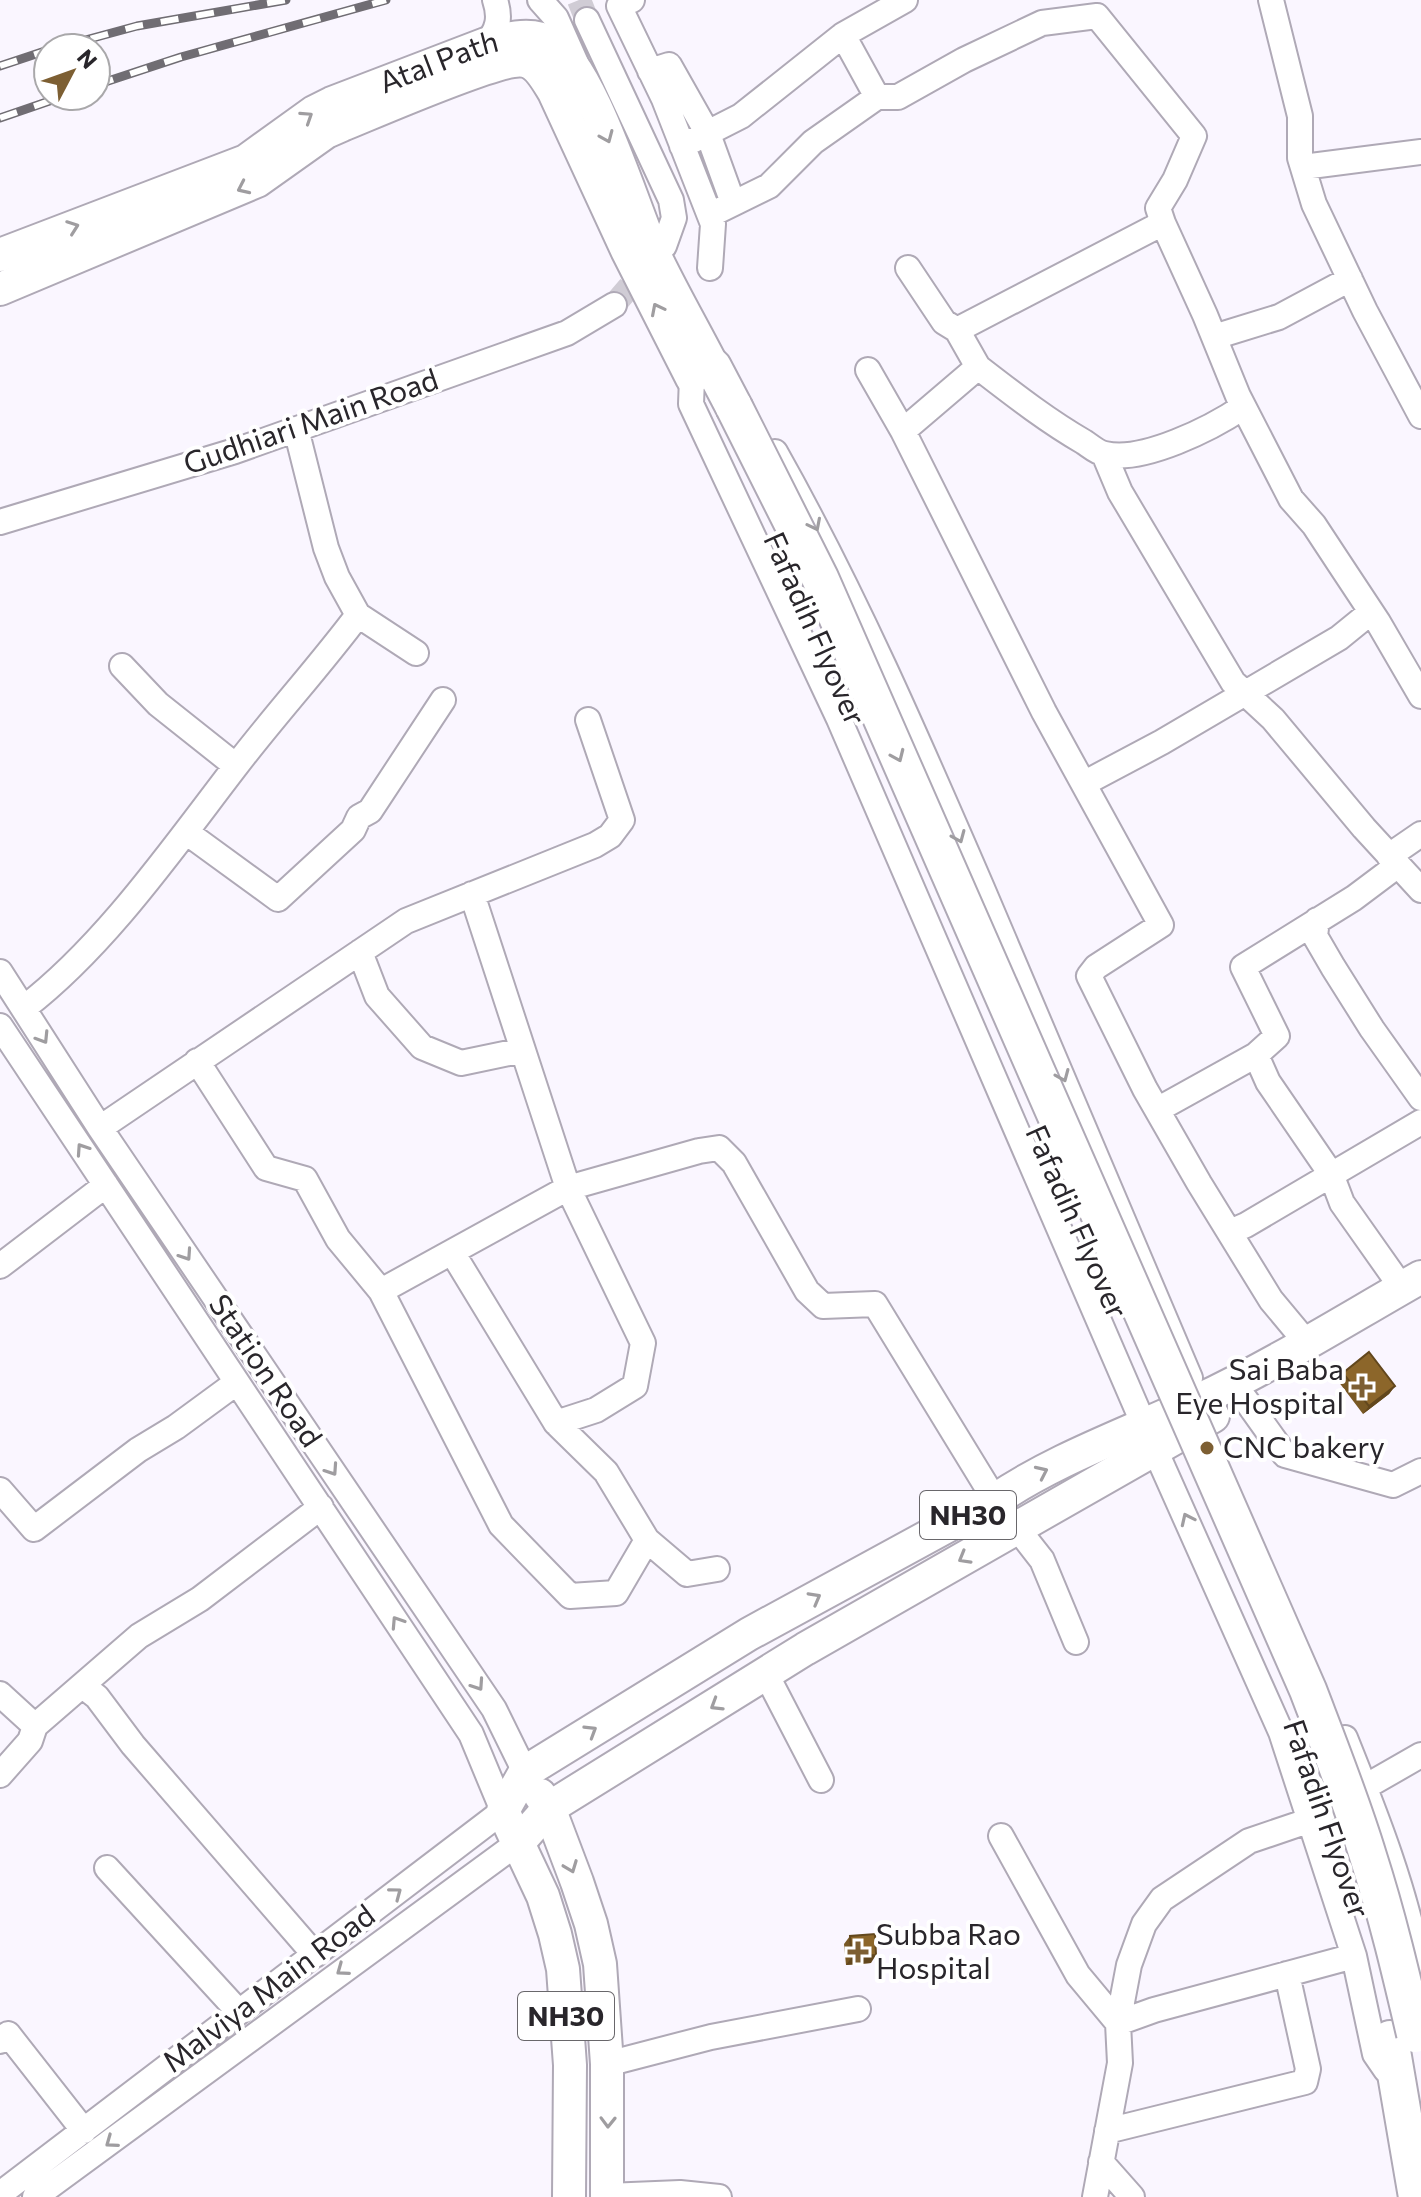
<svg xmlns="http://www.w3.org/2000/svg" width="1421" height="2197" font-family="Commissioner,sans-serif">
	<style>
		.lines { fill: none; stroke-linecap: round; stroke-linejoin: round }
		.minor-tunnel { stroke: #d0ccd5; stroke-width: 24; stroke-dasharray: 24 12; stroke-linecap: butt }
		.minor-casing { stroke: #afa9b6; stroke-width: 28 }
		.major-casing { stroke: #afa9b6; stroke-width: 36 }
		.highway-casing { stroke: #afa9b6; stroke-width: 40 }
		.minor { stroke: #fff; stroke-width: 24 }
		.major { stroke: #fff; stroke-width: 32 }
		.highway { stroke: #fff; stroke-width: 36 }
		.rail-casing { stroke: #706d73; stroke-width: 9 }
		.rail { stroke: #fff; stroke-width: 6; stroke-dasharray: 18; stroke-linecap: butt }
		.highway-bridge-casing { stroke: #afa9b6; stroke-width: 40; stroke-linecap: butt }
		.highway-bridge { stroke: #fff; stroke-width: 36 }
		.wall { fill: #785824 }
		.shaded-wall { fill: #62471d }
		.building { fill: #8c662a; stroke: #62471d; stroke-width: 2 }
		.oneway { stroke: #9f9da0 }
		.poi-dot { fill: #7d5f33; stroke: #fff; stroke-width: 3 }
		.labels { text-anchor: middle; stroke-width: 8; stroke-linejoin: round; paint-order: stroke }
		.shield { fill: #fff; stroke: #69676b; stroke-width: 2 }
		.shield-label { font-size: 28px; font-weight: bold; fill: #29262b }
		.street-label { font-size: 30px; fill: #29262b; stroke: #fff }
		.poi-label { font-size: 30px; fill: #29262b; stroke: #fff; text-anchor: start }
	</style>
	<rect width="100%" height="100%" fill="#faf6ff"/>
	<g class="lines">
		<path class="minor-tunnel" d="M579,0L587,20
			M614,305L649,264"/>
		<defs>
			<path id="minor" d="M540,0L556,18L576,63
				M632,0L619,6L664,99L713,224L710,268
				M905,0L843,35L877,97H898L964,60L1042,23L1097,16L1194,136L1175,180L1158,208L1163,223L1205,315L1238,396L1291,499L1314,525L1339,563L1378,622L1421,696
				M1271,0L1300,116V158L1314,204L1365,311L1421,416
				M587,20L671,200L674,218L664,246
				M486,44C498,30 501,18 495,0
				M650,71L669,65L708,134L733,203
				M682,146L741,116L843,35
				M1303,167L1421,152
				M710,215L769,186L813,142L877,97
				M957,330L1163,223
				M1214,337L1279,317L1350,279
				M978,367C1013,394 1046,420 1084,442C1090,446 1098,453 1105,454C1143,463 1212,428 1243,407
				M868,370L903,431L1044,712L1161,925L1096,967L1089,976L1145,1089L1199,1183L1271,1300L1306,1342
				M692,378L691,404L839,719L1144,1425L1281,1732L1354,1956L1375,2054L1386,2070
				M296,429L326,548L337,577L358,615L416,653
				M903,431L978,367L957,330L944,322L908,268
				M775,452C854,592 918,740 982,888C1052,1051 1122,1214 1190,1378
				M1104,454L1120,492L1233,682L1273,719L1364,828L1421,890
				M0,522L235,451L567,333L614,305
				M122,666L158,704L236,766
				M1085,783L1162,742L1339,638L1371,612
				M186,832L278,899L353,830L359,817L370,811L443,700
				M1389,856L1421,834
				M1317,920L1315,936L1333,967L1372,1029L1421,1098
				M360,952L377,996L422,1047L461,1063L523,1050
				M0,972L100,1128L494,1709L525,1772
				M24,1008C105,946 173,848 236,766C275,715 319,667 358,615
				M0,1026L471,1734L503,1811L0,2194
				M1256,1055L1268,1082L1331,1174L1342,1203L1402,1288
				M197,1061L266,1168L305,1179L338,1239L381,1291L568,1188L699,1151L719,1148L734,1163L807,1291L823,1306L875,1304L995,1500L1042,1560L1076,1642
				M1157,1110L1256,1055L1277,1036L1243,967L1354,898L1398,865
				M100,1128L406,921L595,845L610,836L622,820L588,720
				M1230,1232L1246,1225L1421,1122
				M452,1252L556,1423L596,1410L635,1386L643,1343L568,1188L472,894
				M0,1266L106,1185
				M381,1291L501,1525L570,1596L616,1593L647,1540L606,1472L556,1423
				M1245,1399L1285,1455L1393,1485L1421,1471
				M0,1490L34,1529L138,1450L176,1427L236,1383
				M647,1540L687,1574L717,1569
				M766,1674L821,1780
				M83,1686L97,1697L133,1745L315,1955
				M0,1694L35,1726
				M1345,1738C1376,1815 1407,1893 1421,1974
				M0,1775L30,1741L35,1726L139,1636L200,1599L321,1507
				M1001,1836L1078,1975L1118,2023L1154,2010L1354,1956
				M107,1868L239,2012
				M0,2041L8,2034L84,2131
				M607,2064L711,2037L858,2009
				M1107,2131L1305,2082L1308,2069L1287,1974
				M1101,2162L1132,2197
				M607,2196L680,2193L719,2197
				M35,2197L519,1842
				M1095,2197L1120,2063L1118,2023L1129,1965L1144,1924L1162,1899L1249,1841L1302,1823L1421,1755"/>
			<g id="major">
				<path id="s1" d="M0,255L246,161L314,112L332,103L486,44C506,39 531,31 551,43C591,65 633,208 654,254C672,292 694,330 713,367"/>
				<path d="M0,289L257,181L326,132L342,125C372,113 501,56 525,61C539,64 547,81 554,92L627,250L692,378"/>
				<path d="M540,1795L549,1808L577,1882L591,1924L600,1964L607,2064V2197"/>
				<path d="M519,1842L549,1808L805,1649L1213,1416"/>
				<path d="M569,2197L570,2065L563,1969L555,1934L543,1896L503,1811L525,1772L749,1634L995,1500C1057,1458 1130,1433 1197,1401C1274,1365 1347,1319 1421,1277"/>
			</g>
			<path id="highway" d="M713,367L734,407
				M1390,2039L1417,2197"/>
		</defs>
		<use href="#minor" class="minor-casing"/>
		<use href="#major" class="major-casing"/>
		<use href="#highway" class="highway-casing"/>
		<use href="#minor" class="minor"/>
		<use href="#major" class="major"/>
		<use href="#highway" class="highway"/>
		<defs>
			<path id="rail" d="M56,48L137,26L286,0
				M0,66L48,50
				M96,85L181,57L386,0
				M0,118L64,96"/>
		</defs>
		<use href="#rail" class="rail-casing"/>
		<use href="#rail" class="rail"/>
		<defs>
			<path id="highway-bridge" d="M734,407L820,578L1308,1690C1329,1745 1351,1800 1368,1856C1387,1915 1401,1974 1415,2034"/>
		</defs>
		<use href="#highway-bridge" class="highway-bridge-casing"/>
		<use href="#highway-bridge" class="highway-bridge"/>
	</g>
	<path class="wall" d="M1343,1373L1395,1386L1389,1394L1363,1414L1338,1381Z
		M850,1936L871,1963L846,1965L844,1944Z"/>
	<path class="shaded-wall" d="M1395,1386L1389,1394L1363,1414L1369,1406Z
		M876,1955L871,1963L846,1965L852,1957Z"/>
	<path class="building" d="M1369,1352L1395,1386L1369,1406L1343,1373Z
		M875,1934L876,1955L852,1957L850,1936Z"/>
	<defs><path id="oneway-chevron" d="M-2-3.5L2.5 0L-2 3.5" fill="none" stroke-width="1.6" stroke-linecap="round" stroke-linejoin="round" transform="scale(2)"/></defs>
	<g class="oneway">
		<use href="#oneway-chevron" transform="translate(307 117) rotate(-33)"/>
		<use href="#oneway-chevron" transform="translate(607 137) rotate(67)"/>
		<use href="#oneway-chevron" transform="translate(243 188) rotate(155)"/>
		<use href="#oneway-chevron" transform="translate(73 227) rotate(-20)"/>
		<use href="#oneway-chevron" transform="translate(657 309) rotate(-117)"/>
		<use href="#oneway-chevron" transform="translate(815 525) rotate(63)"/>
		<use href="#oneway-chevron" transform="translate(898 756) rotate(66)"/>
		<use href="#oneway-chevron" transform="translate(959 837) rotate(67)"/>
		<use href="#oneway-chevron" transform="translate(43 1038) rotate(58)"/>
		<use href="#oneway-chevron" transform="translate(1063 1076) rotate(67)"/>
		<use href="#oneway-chevron" transform="translate(82 1149) rotate(-124)"/>
		<use href="#oneway-chevron" transform="translate(186 1255) rotate(56)"/>
		<use href="#oneway-chevron" transform="translate(332 1470) rotate(56)"/>
		<use href="#oneway-chevron" transform="translate(1042 1472) rotate(-25)"/>
		<use href="#oneway-chevron" transform="translate(1187 1519) rotate(-115)"/>
		<use href="#oneway-chevron" transform="translate(964 1558) rotate(150)"/>
		<use href="#oneway-chevron" transform="translate(815 1598) rotate(-29)"/>
		<use href="#oneway-chevron" transform="translate(397 1622) rotate(-123)"/>
		<use href="#oneway-chevron" transform="translate(478 1685) rotate(56)"/>
		<use href="#oneway-chevron" transform="translate(716 1705) rotate(148)"/>
		<use href="#oneway-chevron" transform="translate(591 1731) rotate(-32)"/>
		<use href="#oneway-chevron" transform="translate(571 1867) rotate(69)"/>
		<use href="#oneway-chevron" transform="translate(396 1893) rotate(-37)"/>
		<use href="#oneway-chevron" transform="translate(342 1970) rotate(144)"/>
		<use href="#oneway-chevron" transform="translate(608 2122) rotate(91)"/>
		<use href="#oneway-chevron" transform="translate(111 2142) rotate(144)"/>
	</g>
	<g class="poi-dot">
		<path d="M1358 1375h8v8h8v8h-8v8h-8v-8h-8v-8h8z"/>
		<circle cx="1207" cy="1448" r="8"/>
		<path d="M854 1940h8v8h8v8h-8v8h-8v-8h-8v-8h8z"/>
	</g>
	<g class="labels">
		<g class="shield">
			<rect x="920" y="1491" width="96" height="48" rx="6"/>
			<rect x="518" y="1992" width="96" height="48" rx="6"/>
		</g>
		<g class="shield-label">
			<text x="968" y="1525">NH30</text>
			<text x="566" y="2026">NH30</text>
		</g>
		<g class="street-label">
			<text dy="10" stroke="none"><textPath href="#s1" startOffset="482">Atal Path</textPath></text>
			<text transform="translate(311 422) rotate(-19)" y="10">Gudhiari Main Road</text>
			<text transform="translate(814 629) rotate(66)" y="10">Fafadih Flyover</text>
			<text transform="translate(1076 1222) rotate(66)" y="10">Fafadih Flyover</text>
			<text transform="translate(265 1371) rotate(56)" y="10">Station Road</text>
			<text transform="translate(1326 1819) rotate(71)" y="10">Fafadih Flyover</text>
			<text transform="translate(269 1989) rotate(-37)" y="10">Malviya Main Road</text>
		</g>
		<g class="poi-label">
			<text x="1344" y="1380" text-anchor="end">Sai Baba<tspan x="1344" dy="34">Eye Hospital</tspan></text>
			<text x="1223" y="1458">CNC bakery</text>
			<text x="876" y="1945">Subba Rao<tspan x="876" dy="34">Hospital</tspan></text>
		</g>
	</g>
	<g transform="translate(72 72) rotate(49)"><circle r="38" fill="#ffffff" stroke="#a9a8aa" stroke-width="2"/>
	<path d="M0-6L14 30L0 20L-14 30Z" fill="#7d5f33"/>
	<text y="-12" font-size="22" font-weight="bold" text-anchor="middle" fill="#29262b">N</text>
	</g>
</svg>
